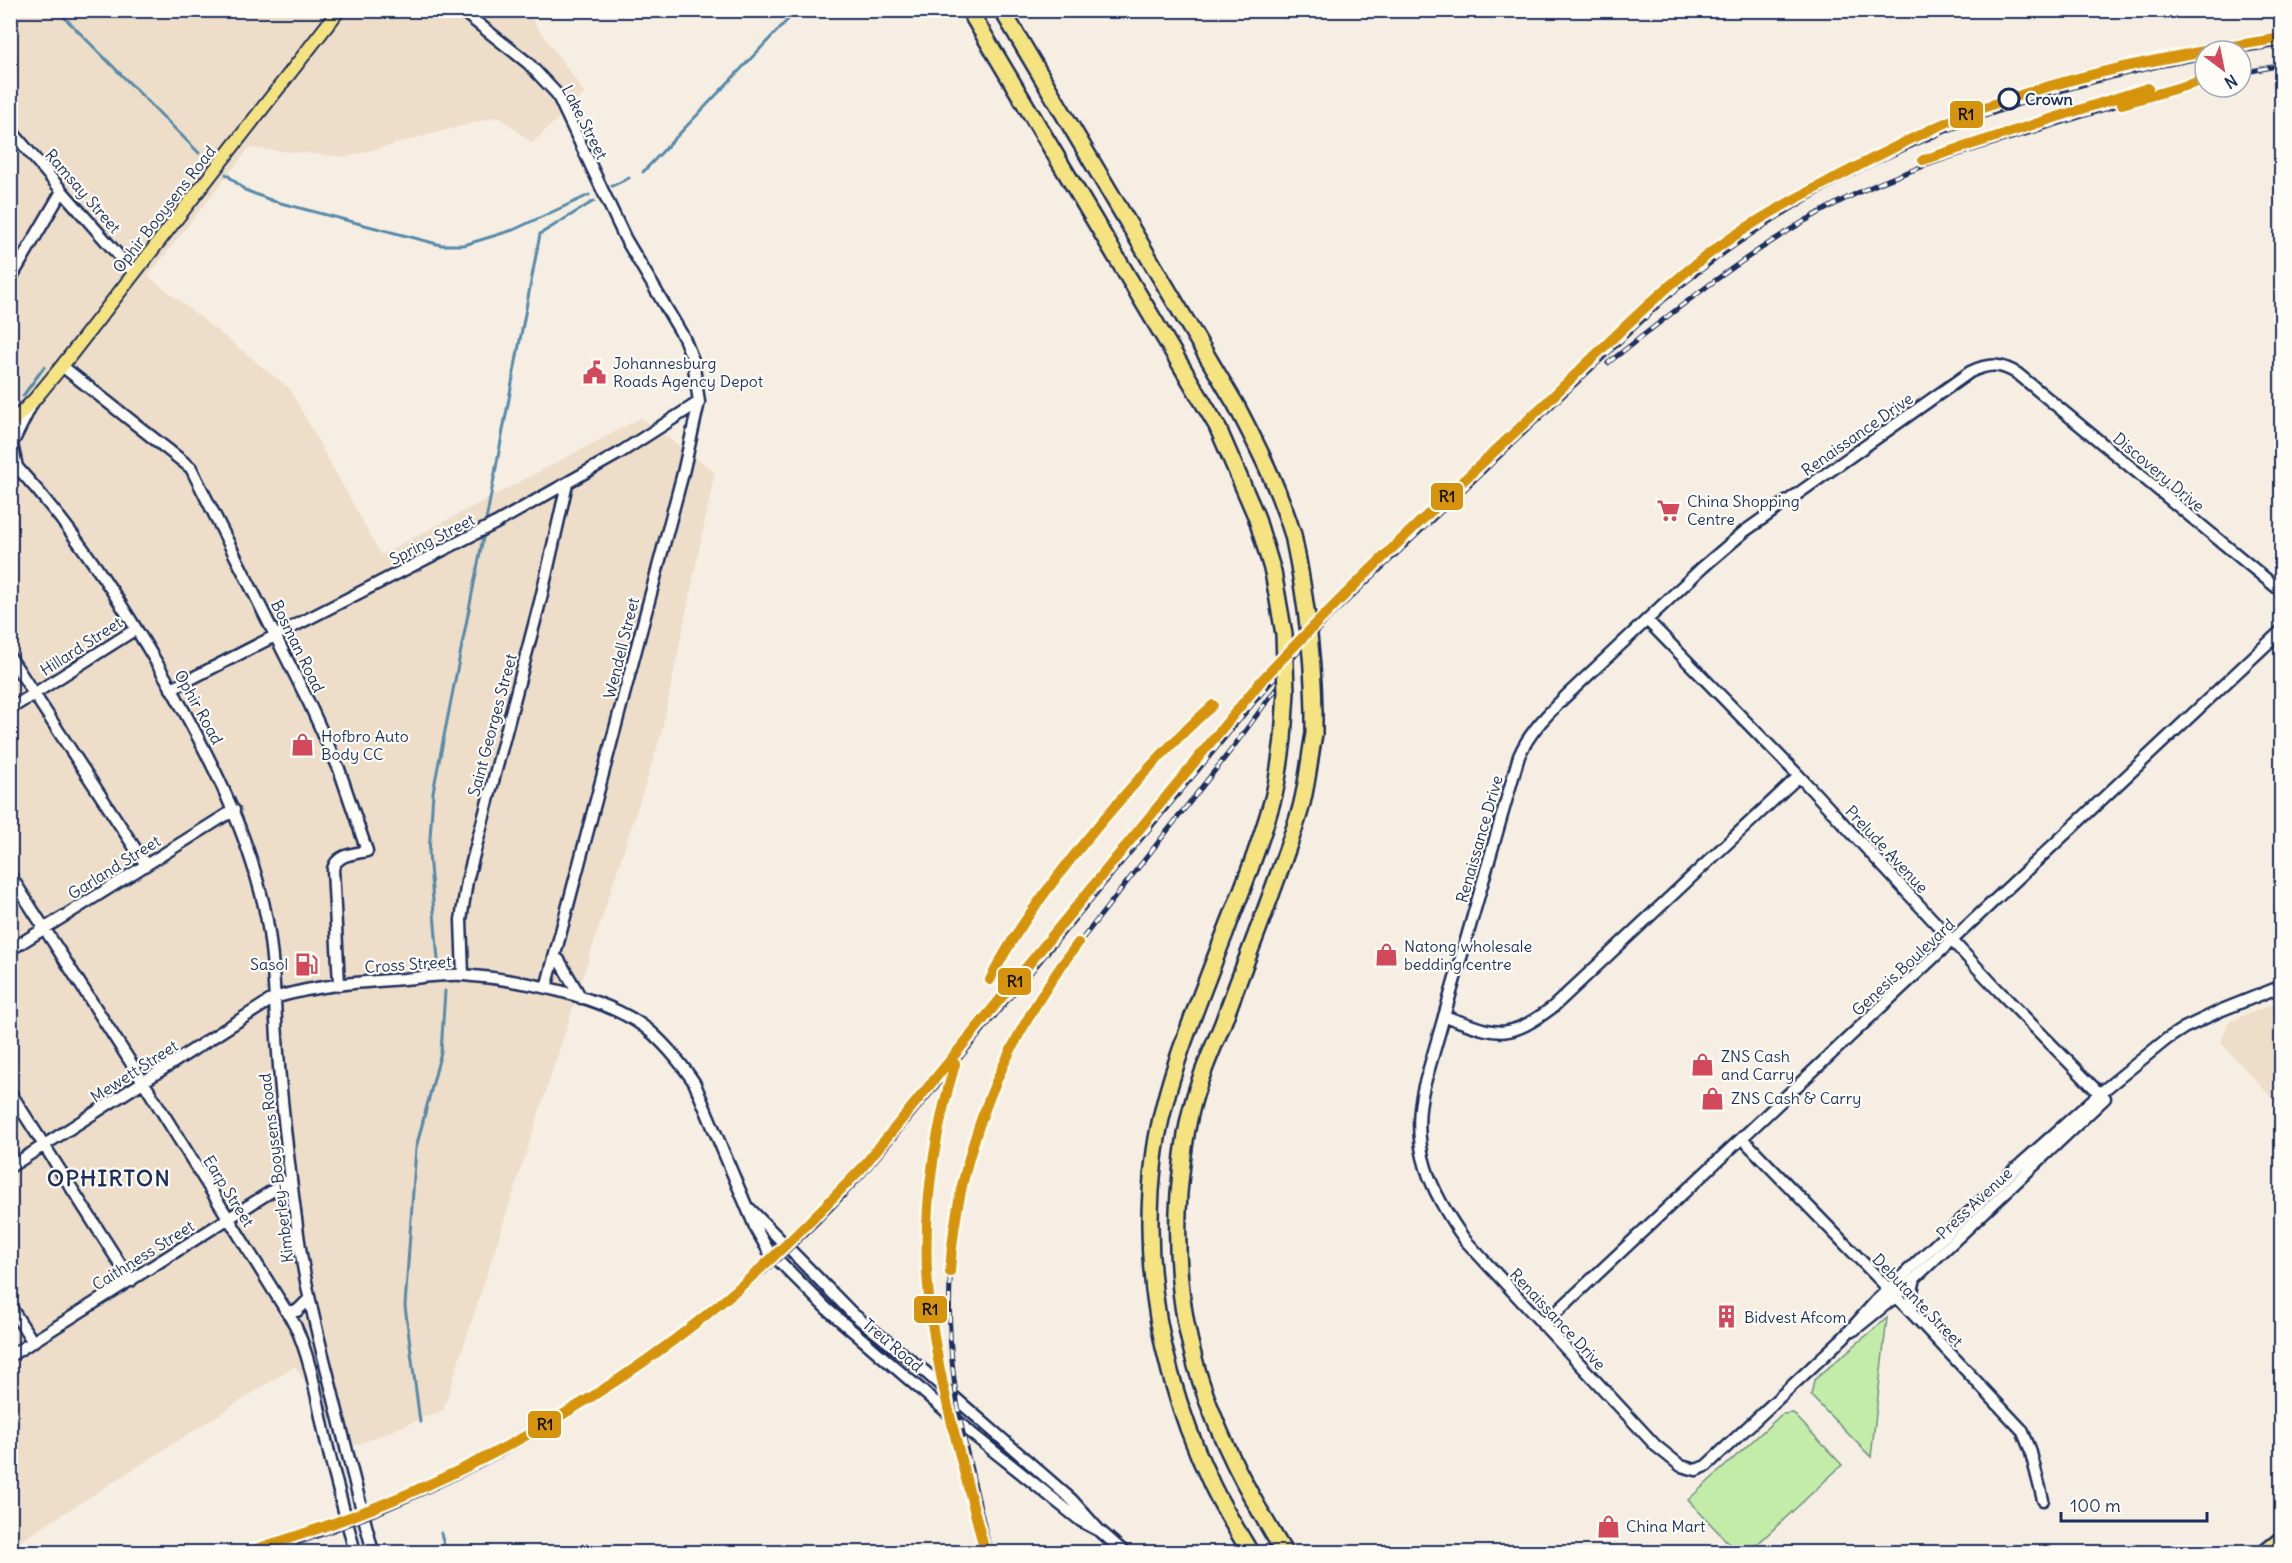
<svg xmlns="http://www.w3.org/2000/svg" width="2292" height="1563" font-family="Delius,sans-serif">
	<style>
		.built { fill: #eeddc8 }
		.green { fill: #c3eca8; stroke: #6f8e83; stroke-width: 1.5 }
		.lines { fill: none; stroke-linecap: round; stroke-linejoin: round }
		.stream { stroke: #558aaa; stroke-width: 3 }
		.minor-casing { stroke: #1b2f5e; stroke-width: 15 }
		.major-casing { stroke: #1b2f5e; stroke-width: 16 }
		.highway-casing { stroke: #1b2f5e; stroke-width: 20 }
		.minor { stroke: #fdfcf7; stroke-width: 10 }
		.major { stroke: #f5e382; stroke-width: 12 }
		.highway { stroke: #f5e382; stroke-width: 15 }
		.rail-casing { stroke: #1b2f5e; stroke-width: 5 }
		.rail { stroke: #fdfcf7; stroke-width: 3; stroke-dasharray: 9; stroke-linecap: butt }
		.highway-bridge-casing { stroke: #1b2f5e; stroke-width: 20; stroke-linecap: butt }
		.highway-bridge { stroke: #f5e382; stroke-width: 15 }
		.rail-1-casing { stroke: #fdfcf7; stroke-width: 15 }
		.rail-1 { stroke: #d6940e; stroke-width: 10 }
		.stop-dot { fill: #fdfcf7; stroke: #1b2f5e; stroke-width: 3 }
		.labels { text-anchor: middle; stroke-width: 4.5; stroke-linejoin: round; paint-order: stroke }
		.stop-label { font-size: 16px; font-weight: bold; fill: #1b2f5e; stroke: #fdfcf7; text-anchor: start }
		.street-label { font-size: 16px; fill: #1b2f5e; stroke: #fdfcf7 }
		.poi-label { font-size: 16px; fill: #1b2f5e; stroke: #fdfcf7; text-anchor: start }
		.district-label { font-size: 22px; font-weight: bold; letter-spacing: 1.5px; fill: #1b2f5e; stroke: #fdfcf7 }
		.line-badge { stroke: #fdfcf7; stroke-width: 2 }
		.pale-badge-label { font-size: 16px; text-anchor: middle; font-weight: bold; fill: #111 }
	</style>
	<rect width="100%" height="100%" fill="#f6eee2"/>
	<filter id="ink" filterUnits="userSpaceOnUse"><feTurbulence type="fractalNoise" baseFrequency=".0167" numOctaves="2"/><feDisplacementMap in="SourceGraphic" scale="12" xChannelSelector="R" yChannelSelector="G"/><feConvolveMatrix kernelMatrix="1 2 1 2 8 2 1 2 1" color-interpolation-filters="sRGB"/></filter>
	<g filter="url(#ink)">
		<path class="built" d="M11,11H526L585,93L532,143L499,116L346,157L249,148L148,276L289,388L381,555L641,418L715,472L661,735L443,1410L349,1448L295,1366L11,1547Z
			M2281,1001V1108L2221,1043L2228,1022Z"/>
		<path class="green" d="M1887,1318L1871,1457L1811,1396L1814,1380Z
			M1793,1413L1842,1465L1749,1552H1737L1688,1500L1782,1414Z"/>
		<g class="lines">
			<path class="stream" d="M57,10L199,153
				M643,172L797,10
				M226,174L245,190L273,201L441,245H464L513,230L589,195
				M612,186L629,178
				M23,396L44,367
				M10,412L14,408
				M485,526L540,234L594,201
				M438,960L429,854L433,792L484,533
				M420,1422L405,1306L416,1148L441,1052L445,991
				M441,1533L445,1550L455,1552"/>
			<defs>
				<path id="minor" d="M461,10L528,63L557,94L625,238L684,338L693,360L699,402L683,473L546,988
					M10,129L62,191L134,273
					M10,280L62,191
					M62,366L191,468L309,703L339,769L367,851C354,854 337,854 333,869L339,984
					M10,464L17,467C77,533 120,600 165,677C204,746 240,814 260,890C275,942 274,1000 278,1053C282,1113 290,1174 298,1234C304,1280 315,1325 327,1371C342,1432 357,1492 373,1552
					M17,467L12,444L32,404
					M2282,592L2018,374C2000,363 1989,363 1970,372L1745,531L1703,567L1566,696C1547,715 1530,731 1519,756L1424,1086C1409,1146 1430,1191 1465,1240L1656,1446L1681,1466L1696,1470L1706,1466L1844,1337L1875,1302L2014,1170L2099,1094L2167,1039L2184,1028L2222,1010L2282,986
					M1647,620L1799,776L1997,989L2103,1097
					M10,657L146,865
					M171,689L496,523L618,454L699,402
					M10,709L136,629
					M10,875L144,1083L295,1325C311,1359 317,1400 325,1436C334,1475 345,1514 355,1552
					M10,950L234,810
					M559,960L581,998
					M463,975L461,920L467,881L541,598L567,484
					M1444,1016C1497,1034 1505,1043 1553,1007L1799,776
					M10,1092L131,1281
					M1742,1138L1912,1313L2022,1430L2030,1449L2043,1500
					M10,1167L274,998C317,985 360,982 404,979C424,977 444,974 463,975C517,979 602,995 646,1028C665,1043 680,1062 694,1082L756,1229L768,1250L827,1309L976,1437L1081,1521L1100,1531L1124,1552
					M750,1209L853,1314L923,1370L969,1410L1072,1500L1098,1529
					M10,1306L33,1342
					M287,1311H297L309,1299
					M1912,1313L1910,1300L1915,1278
					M1543,1325L2282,630
					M1854,1330L1895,1297L2105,1098
					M10,1356L291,1179"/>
				<path id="major" d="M10,424L34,400L62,366L339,10"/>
				<path id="highway" d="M969,10L1217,426L1256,516L1273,572
					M1002,10L1236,405C1258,447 1279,489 1293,535
					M1250,1552C1237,1530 1223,1508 1212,1485C1164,1383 1140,1272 1154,1159C1161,1098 1186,1034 1208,977C1230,919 1255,862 1272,802C1278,782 1280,760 1283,739
					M1284,1552C1212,1434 1169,1335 1179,1193C1182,1162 1185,1130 1194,1099C1201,1074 1213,1048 1223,1023C1248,954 1277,884 1299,814C1307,789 1309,760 1314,734
					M2266,1552L2282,1539"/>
			</defs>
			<use href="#minor" class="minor-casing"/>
			<use href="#major" class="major-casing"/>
			<use href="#highway" class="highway-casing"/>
			<use href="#minor" class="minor"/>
			<use href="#major" class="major"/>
			<use href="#highway" class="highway"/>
			<defs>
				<path id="rail" d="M2240,51L2282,45
					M2241,73L2282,65
					M1608,363C1682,305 1756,245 1839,202C1901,170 1969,151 2035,131C2092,113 2148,95 2205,80
					M271,1552C501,1477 701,1352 865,1173L1265,689L1327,620L1664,300C1817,170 2008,92 2205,57
					M990,1552C978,1494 961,1438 954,1379C935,1226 976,1094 1060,967L1231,750L1282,681"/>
			</defs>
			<use href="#rail" class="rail-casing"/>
			<use href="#rail" class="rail"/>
			<defs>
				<path id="highway-bridge" d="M1293,535C1307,602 1315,665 1314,734
					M1273,572L1284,634L1286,692L1283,739"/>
			</defs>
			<use href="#highway-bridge" class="highway-bridge-casing"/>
			<use href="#highway-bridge" class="highway-bridge"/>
			<defs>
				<path id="rail-1" d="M2122,104L2205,80
					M1923,160L2148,88
					M990,980C1012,936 1041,897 1071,859C1115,804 1160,752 1213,705
					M955,1064C935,1131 924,1201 927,1271C932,1366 962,1460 985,1552
					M950,1272C957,1151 1005,1039 1078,943
					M246,1552C422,1500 586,1416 727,1298C775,1258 818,1213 861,1169L1261,681C1352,584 1449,494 1546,403C1607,345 1666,281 1737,234C1769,212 1804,194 1839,176C1885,152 1931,127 1980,109C2076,73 2180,54 2282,38"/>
			</defs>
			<use href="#rail-1" class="rail-1-casing"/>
			<use href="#rail-1" class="rail-1"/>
		</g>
	</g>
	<defs>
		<symbol id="civic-bare" viewBox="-9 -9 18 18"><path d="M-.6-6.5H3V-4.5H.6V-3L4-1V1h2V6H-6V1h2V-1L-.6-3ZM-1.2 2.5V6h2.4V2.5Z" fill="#d1495b" stroke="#fdfcf7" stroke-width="2.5" paint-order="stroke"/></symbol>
		<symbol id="supermarket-bare" viewBox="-9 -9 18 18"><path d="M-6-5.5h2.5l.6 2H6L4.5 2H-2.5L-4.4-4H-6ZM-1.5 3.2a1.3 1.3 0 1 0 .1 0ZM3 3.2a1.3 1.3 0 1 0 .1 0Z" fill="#d1495b" stroke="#fdfcf7" stroke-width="2.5" paint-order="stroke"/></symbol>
		<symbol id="shop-bare" viewBox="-9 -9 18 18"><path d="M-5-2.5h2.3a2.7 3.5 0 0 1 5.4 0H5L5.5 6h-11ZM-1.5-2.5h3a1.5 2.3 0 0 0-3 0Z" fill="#d1495b" stroke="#fdfcf7" stroke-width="2.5" paint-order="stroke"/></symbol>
		<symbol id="fuel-bare" viewBox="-9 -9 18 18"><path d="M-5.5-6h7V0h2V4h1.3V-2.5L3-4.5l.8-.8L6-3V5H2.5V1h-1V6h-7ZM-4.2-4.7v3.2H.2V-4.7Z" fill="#d1495b" stroke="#fdfcf7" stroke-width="2.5" paint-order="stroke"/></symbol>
		<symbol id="building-bare" viewBox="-9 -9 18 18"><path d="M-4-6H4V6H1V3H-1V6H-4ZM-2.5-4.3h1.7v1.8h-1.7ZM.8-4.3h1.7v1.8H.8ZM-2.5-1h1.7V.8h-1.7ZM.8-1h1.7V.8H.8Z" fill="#d1495b" stroke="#fdfcf7" stroke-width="2.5" paint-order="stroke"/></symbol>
	</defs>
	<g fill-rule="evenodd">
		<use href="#civic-bare" x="578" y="356" width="33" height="33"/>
		<use href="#supermarket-bare" x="1652" y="494" width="33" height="33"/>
		<use href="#shop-bare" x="286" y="728" width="33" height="33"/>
		<use href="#shop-bare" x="1370" y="938" width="33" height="33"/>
		<use href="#fuel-bare" x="290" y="948" width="33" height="33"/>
		<use href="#shop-bare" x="1686" y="1048" width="33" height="33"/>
		<use href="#shop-bare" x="1696" y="1082" width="33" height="33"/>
		<use href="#building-bare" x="1710" y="1300" width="33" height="33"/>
		<use href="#shop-bare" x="1592" y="1510" width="33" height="33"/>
	</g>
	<circle class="stop-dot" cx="2009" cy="99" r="10"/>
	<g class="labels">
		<g class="stop-label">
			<text x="2025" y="105">Crown</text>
		</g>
		<g class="street-label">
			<text transform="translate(585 122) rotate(63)" y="6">Lake Street</text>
			<text transform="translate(83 191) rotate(49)" y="6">Ramsay Street</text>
			<text transform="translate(164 209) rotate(-52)" y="6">Ophir Booysens Road</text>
			<text transform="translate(1857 434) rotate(-35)" y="6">Renaissance Drive</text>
			<text transform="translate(2159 472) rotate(40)" y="6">Discovery Drive</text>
			<text transform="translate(432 539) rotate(-27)" y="6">Spring Street</text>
			<text transform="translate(81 646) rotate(-33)" y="6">Hillard Street</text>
			<text transform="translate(298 646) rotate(64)" y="6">Bosman Road</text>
			<text transform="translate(621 648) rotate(-76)" y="6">Wendell Street</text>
			<text transform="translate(199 707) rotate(61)" y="6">Ophir Road</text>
			<text transform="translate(492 725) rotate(-75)" y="6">Saint Georges Street</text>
			<text transform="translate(1479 839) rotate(-74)" y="6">Renaissance Drive</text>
			<text transform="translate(1887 849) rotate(47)" y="6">Prelude Avenue</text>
			<text transform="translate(114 867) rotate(-32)" y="6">Garland Street</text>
			<text transform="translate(408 964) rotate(-4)" y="6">Cross Street</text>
			<text transform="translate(1903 967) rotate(-43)" y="6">Genesis Boulevard</text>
			<text transform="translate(134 1071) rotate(-33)" y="6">Mewett Street</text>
			<text transform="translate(276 1168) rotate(-97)" y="6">Kimberley-Booysens Road</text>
			<text transform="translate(229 1191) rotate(58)" y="6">Earp Street</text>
			<text transform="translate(1974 1203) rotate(-43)" y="6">Press Avenue</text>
			<text transform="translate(143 1255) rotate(-32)" y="6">Caithness Street</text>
			<text transform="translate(1918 1300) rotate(46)" y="6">Debutante Street</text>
			<text transform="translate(1558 1319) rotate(47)" y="6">Renaissance Drive</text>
			<text transform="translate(893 1345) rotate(40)" y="6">Treu Road</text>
		</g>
		<g class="poi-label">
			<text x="613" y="369">Johannesburg<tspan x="613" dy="18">Roads Agency Depot</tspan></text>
			<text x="1687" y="507">China Shopping<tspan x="1687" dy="18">Centre</tspan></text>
			<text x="321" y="742">Hofbro Auto<tspan x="321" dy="18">Body CC</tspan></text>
			<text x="1404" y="952">Natong wholesale<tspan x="1404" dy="18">bedding centre</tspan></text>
			<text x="288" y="970" text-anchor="end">Sasol</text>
			<text x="1721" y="1062">ZNS Cash<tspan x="1721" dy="18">and Carry</tspan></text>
			<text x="1731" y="1104">ZNS Cash &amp; Carry</text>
			<text x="1744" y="1323">Bidvest Afcom</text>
			<text x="1626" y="1532">China Mart</text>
		</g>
		<g class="district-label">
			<text x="109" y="1186">OPHIRTON</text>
		</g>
	</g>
	<g class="line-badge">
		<rect x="1949" y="100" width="35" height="29" rx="6" fill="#d6940e"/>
		<rect x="1430" y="482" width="34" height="29" rx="6" fill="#d6940e"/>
		<rect x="997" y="967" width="35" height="29" rx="6" fill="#d6940e"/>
		<rect x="913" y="1295" width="35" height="29" rx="6" fill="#d6940e"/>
		<rect x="527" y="1410" width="35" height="29" rx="6" fill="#d6940e"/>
	</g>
	<g class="pale-badge-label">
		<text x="1966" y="120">R1</text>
		<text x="1447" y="502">R1</text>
		<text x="1015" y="987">R1</text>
		<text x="930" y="1315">R1</text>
		<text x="545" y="1430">R1</text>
	</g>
	<rect width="2292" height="1563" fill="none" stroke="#fdfcf7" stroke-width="36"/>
	<rect x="18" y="18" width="2256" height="1527" fill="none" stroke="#1b2f5e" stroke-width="2" filter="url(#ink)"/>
	<g transform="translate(2223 69) rotate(148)"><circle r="28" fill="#fdfcf7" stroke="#a3aaba" stroke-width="1.5"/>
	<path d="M0-4.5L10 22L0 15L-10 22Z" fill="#d1495b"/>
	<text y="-9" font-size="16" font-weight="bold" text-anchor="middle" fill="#1b2f5e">N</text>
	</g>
	<path d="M2061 1512v9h146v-9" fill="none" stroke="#1b2f5e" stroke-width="3"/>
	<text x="2070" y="1512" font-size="18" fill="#1b2f5e" stroke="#fdfcf7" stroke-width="4.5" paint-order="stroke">100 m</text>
</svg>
